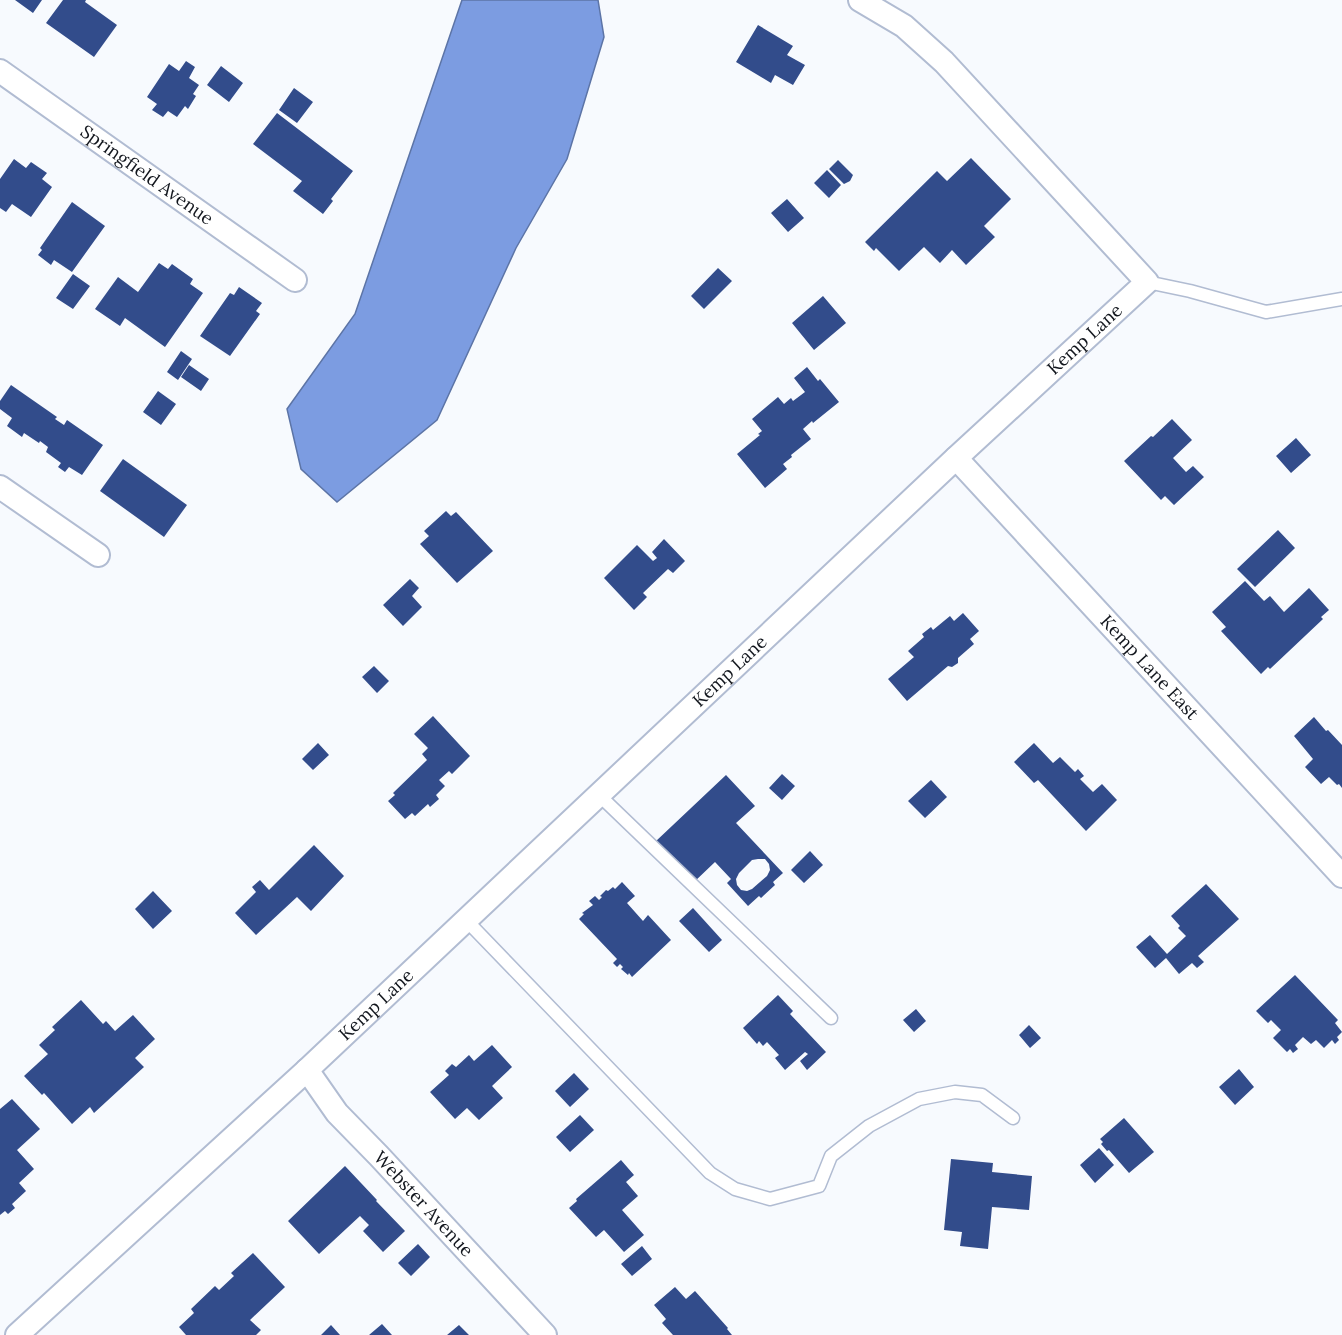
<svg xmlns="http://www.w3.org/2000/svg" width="1342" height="1335" font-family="Lora,serif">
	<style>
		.water { fill: #7c9ce1; stroke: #5c74a6; stroke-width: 1.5 }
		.building { fill: #324c8b; fill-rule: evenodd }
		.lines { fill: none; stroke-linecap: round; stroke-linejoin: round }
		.lane-casing { stroke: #b1bcd2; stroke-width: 15 }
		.street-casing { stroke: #b1bcd2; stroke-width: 26 }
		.lane { stroke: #fff; stroke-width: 12 }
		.street { stroke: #fff; stroke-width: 22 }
		.labels { text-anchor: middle; stroke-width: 6; stroke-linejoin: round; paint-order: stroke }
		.street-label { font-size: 18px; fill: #12161d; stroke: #f7fafe }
	</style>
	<rect width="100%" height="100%" fill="#f7fafe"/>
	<path class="water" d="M462,0H598L604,37L567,159L516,248L437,420L337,502L301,469L287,409L355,314Z"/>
	<path class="building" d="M15,0H42L33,13Z
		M63,0H86L85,2L117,25L94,57L46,23Z
		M758,25L793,46L787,55L805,65L793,85L775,75L771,83L736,62Z
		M186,61L195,67L189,78L199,85L193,94L196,96L188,109L185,106L177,117L168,111L163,117L152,110L157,104L147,97L169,64L179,71Z
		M221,66L243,83L229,102L207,85Z
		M294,88L313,102L297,123L279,110Z
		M277,113L353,171L331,199L333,201L323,214L293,191L302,181L253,144Z
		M971,158L1011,199L984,226L995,237L966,265L952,250L940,263L924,247L899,271L876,248L874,251L865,242L937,171L947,181Z
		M14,159L26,168L31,162L47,173L42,179L52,187L31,217L12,204L6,212L0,208V179Z
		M838,160L853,175L850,181L844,184L829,169Z
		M827,170L841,185L829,198L814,183Z
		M787,199L804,218L788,232L771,213Z
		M72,202L105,226L72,272L54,260L51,265L38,255L42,250L40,248Z
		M159,263L168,269L172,264L193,279L190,284L203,293L165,347L125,318L120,326L95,309L118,277L138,292Z
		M718,268L732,281L704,309L691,296Z
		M73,274L90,286L73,309L56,298Z
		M239,287L262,303L256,311L260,314L230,356L200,336L230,293L234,295Z
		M823,296L846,323L814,350L792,323Z
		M181,351L192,359L178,380L167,372Z
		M189,365L209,379L201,391L181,377Z
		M807,367L818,381L820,379L839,402L813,423L812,421L803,429L811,439L791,455L792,457L783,464L787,469L765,488L737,454L760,435L758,434L762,431L752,419L778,397L784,404L791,398L793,401L805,392L794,378Z
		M11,385L57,417L55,419L64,425L67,420L103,445L82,475L69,467L65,472L58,467L61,463L46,452L48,447L40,441L39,443L24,433L22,437L7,426L12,418L0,409V401Z
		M158,391L176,404L161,425L143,412Z
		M1172,419L1192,440L1173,458L1186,472L1193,466L1204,477L1174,505L1165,496L1161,500L1124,461L1151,436L1153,437Z
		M1296,438L1311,455L1291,473L1276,456Z
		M123,459L187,505L164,537L100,491Z
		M446,511L451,516L456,512L493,551L457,583L420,544L429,536L424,531Z
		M1278,530L1295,548L1255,587L1237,569Z
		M664,539L685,561L673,573L668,569L643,593L647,597L634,610L604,578L637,545L653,561L657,558L652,552Z
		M410,579L419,588L412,596L422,607L403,626L383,605Z
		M1245,581L1264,601L1270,596L1284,612L1309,588L1329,610L1321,617L1323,619L1270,669L1268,667L1261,674L1221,631L1226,627L1212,612Z
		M963,613L979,631L970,639L974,644L958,658V663L952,667L948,666L907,701L888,679L914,657L908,651L924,637L922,634L931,627L933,630L950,616L954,621Z
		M374,666L389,681L377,693L362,677Z
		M433,716L470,756L452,774L449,771L439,780L445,786L436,795L439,799L430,807L428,804L415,816L412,813L405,819L388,801L395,795L393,793L427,760L422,754L428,748L414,734Z
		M1314,717L1326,731L1328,730L1342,745V788L1339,784L1337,785L1329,777L1321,784L1305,767L1313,759L1294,736Z
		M318,743L329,755L313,770L302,759Z
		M1034,743L1053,763L1060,757L1075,772L1078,769L1084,776L1080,779L1093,792L1102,784L1117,800L1086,831L1038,780L1034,783L1014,762Z
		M782,774L795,786L782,800L769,788Z
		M726,775L755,806L736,823L783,873L773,882L775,885L761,898L759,896L748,906L727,883L731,879L715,862L693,883L655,842ZM758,859H765L769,864L770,870L767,876L752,889L747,891L741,890L737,885L736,879L739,873L752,860Z
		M931,780L947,797L925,818L908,801Z
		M314,845L344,876L311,911L297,897L256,935L235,913L256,892L252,887L260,880L269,890Z
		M810,851L823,865L804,883L791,870Z
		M622,882L635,896L627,903L643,921L648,915L671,940L632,977L629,973L628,975L621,969L623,967L620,964L617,967L613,963L617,959L579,919L584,914L582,913L593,905L589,901L595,896L599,900L602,897L600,896L606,890L608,891L613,887L615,889Z
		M1206,884L1239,919L1198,956L1204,962L1197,968L1192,963L1179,974L1166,958L1155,968L1136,947L1150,935L1167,954L1186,936L1178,928L1180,926L1171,916Z
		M153,891L172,911L153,929L135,909Z
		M693,908L722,940L709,952L679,921Z
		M1295,975L1338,1020L1335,1023L1342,1032L1337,1037L1339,1040L1335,1044L1332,1040L1324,1048L1316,1040L1311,1044L1303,1037L1295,1045L1298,1049L1293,1053L1290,1049L1287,1052L1273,1038L1281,1030L1271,1020L1268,1023L1256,1011Z
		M778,995L793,1011L790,1014L826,1052L807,1070L800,1061L808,1054L805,1052L785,1070L775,1058L779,1055L767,1042L763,1046L759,1041L757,1044L743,1028Z
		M81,1000L103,1024L106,1021L115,1031L133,1015L155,1039L135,1058L144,1067L94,1113L90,1107L72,1124L44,1093L42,1095L24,1076L48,1054L39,1045L55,1030L52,1027Z
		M916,1009L926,1021L914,1032L903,1020Z
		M1029,1025L1041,1038L1030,1048L1019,1035Z
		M492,1045L512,1067L492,1086L503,1098L479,1120L467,1108L455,1119L430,1092L449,1075L445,1071L452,1064L456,1067L469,1055L474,1061Z
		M1239,1069L1254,1087L1235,1105L1219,1087Z
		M574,1073L589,1089L570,1107L555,1091Z
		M12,1099L40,1129L17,1150L34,1169L19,1183L26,1191L12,1204L15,1208L8,1214L5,1211L0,1215V1109Z
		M580,1115L594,1130L570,1152L556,1137Z
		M1124,1118L1154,1152L1129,1173L1109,1150L1107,1151L1101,1144L1103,1142L1100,1139Z
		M1099,1148L1114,1165L1095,1183L1080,1165Z
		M951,1159L993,1163L992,1172L1032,1176L1029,1210L992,1207L988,1249L960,1246L962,1232L944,1230Z
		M621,1160L634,1175L626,1182L638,1196L622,1210L644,1235L624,1252L604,1230L596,1237L569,1208L577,1201L576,1199Z
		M345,1166L377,1200L376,1201L405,1231L383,1252L363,1231L369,1225L360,1216L319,1254L288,1221Z
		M418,1244L430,1257L411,1276L398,1263Z
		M642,1246L652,1259L632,1276L621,1264Z
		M253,1253L285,1287L250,1320L261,1330L256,1335H186L179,1327L194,1313L191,1309L215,1286L219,1290L234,1276L231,1273Z
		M675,1287L686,1299L695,1291L728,1328L727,1329L732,1335H673L662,1323L666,1319L654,1305Z
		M382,1324L392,1335H369Z
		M331,1325L340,1335H321Z
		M459,1325L469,1335H447Z"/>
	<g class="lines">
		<defs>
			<path id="lane" d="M1147,282L1190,291L1266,312L1342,299
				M599,795L831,1018
				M466,920L710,1173L735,1189L770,1199L819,1186L831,1156L869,1126L919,1099L955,1092L982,1095L1013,1118"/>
			<g id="street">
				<path id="s1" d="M0,71L295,280"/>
				<path id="s2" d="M956,458L1342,876"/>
				<path d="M0,487L98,555"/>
				<path id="s3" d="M307,1070L337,1113L379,1156L545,1335"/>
				<path id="s4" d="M17,1335L307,1070L956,458L1147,282L944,62L904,26L860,0"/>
			</g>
		</defs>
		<use href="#lane" class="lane-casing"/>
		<use href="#street" class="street-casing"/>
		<use href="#lane" class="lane"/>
		<use href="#street" class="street"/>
	</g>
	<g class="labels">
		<g class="street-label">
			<text dy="6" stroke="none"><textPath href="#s1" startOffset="180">Springfield Avenue</textPath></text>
			<text dy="6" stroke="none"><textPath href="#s4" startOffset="1460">Kemp Lane</textPath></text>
			<text dy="6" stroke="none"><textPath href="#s2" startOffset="285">Kemp Lane East</textPath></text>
			<text dy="6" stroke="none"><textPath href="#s4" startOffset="974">Kemp Lane</textPath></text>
			<text dy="6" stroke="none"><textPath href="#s4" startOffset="488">Kemp Lane</textPath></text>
			<text dy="6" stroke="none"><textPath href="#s3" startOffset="178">Webster Avenue</textPath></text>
		</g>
	</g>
</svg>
